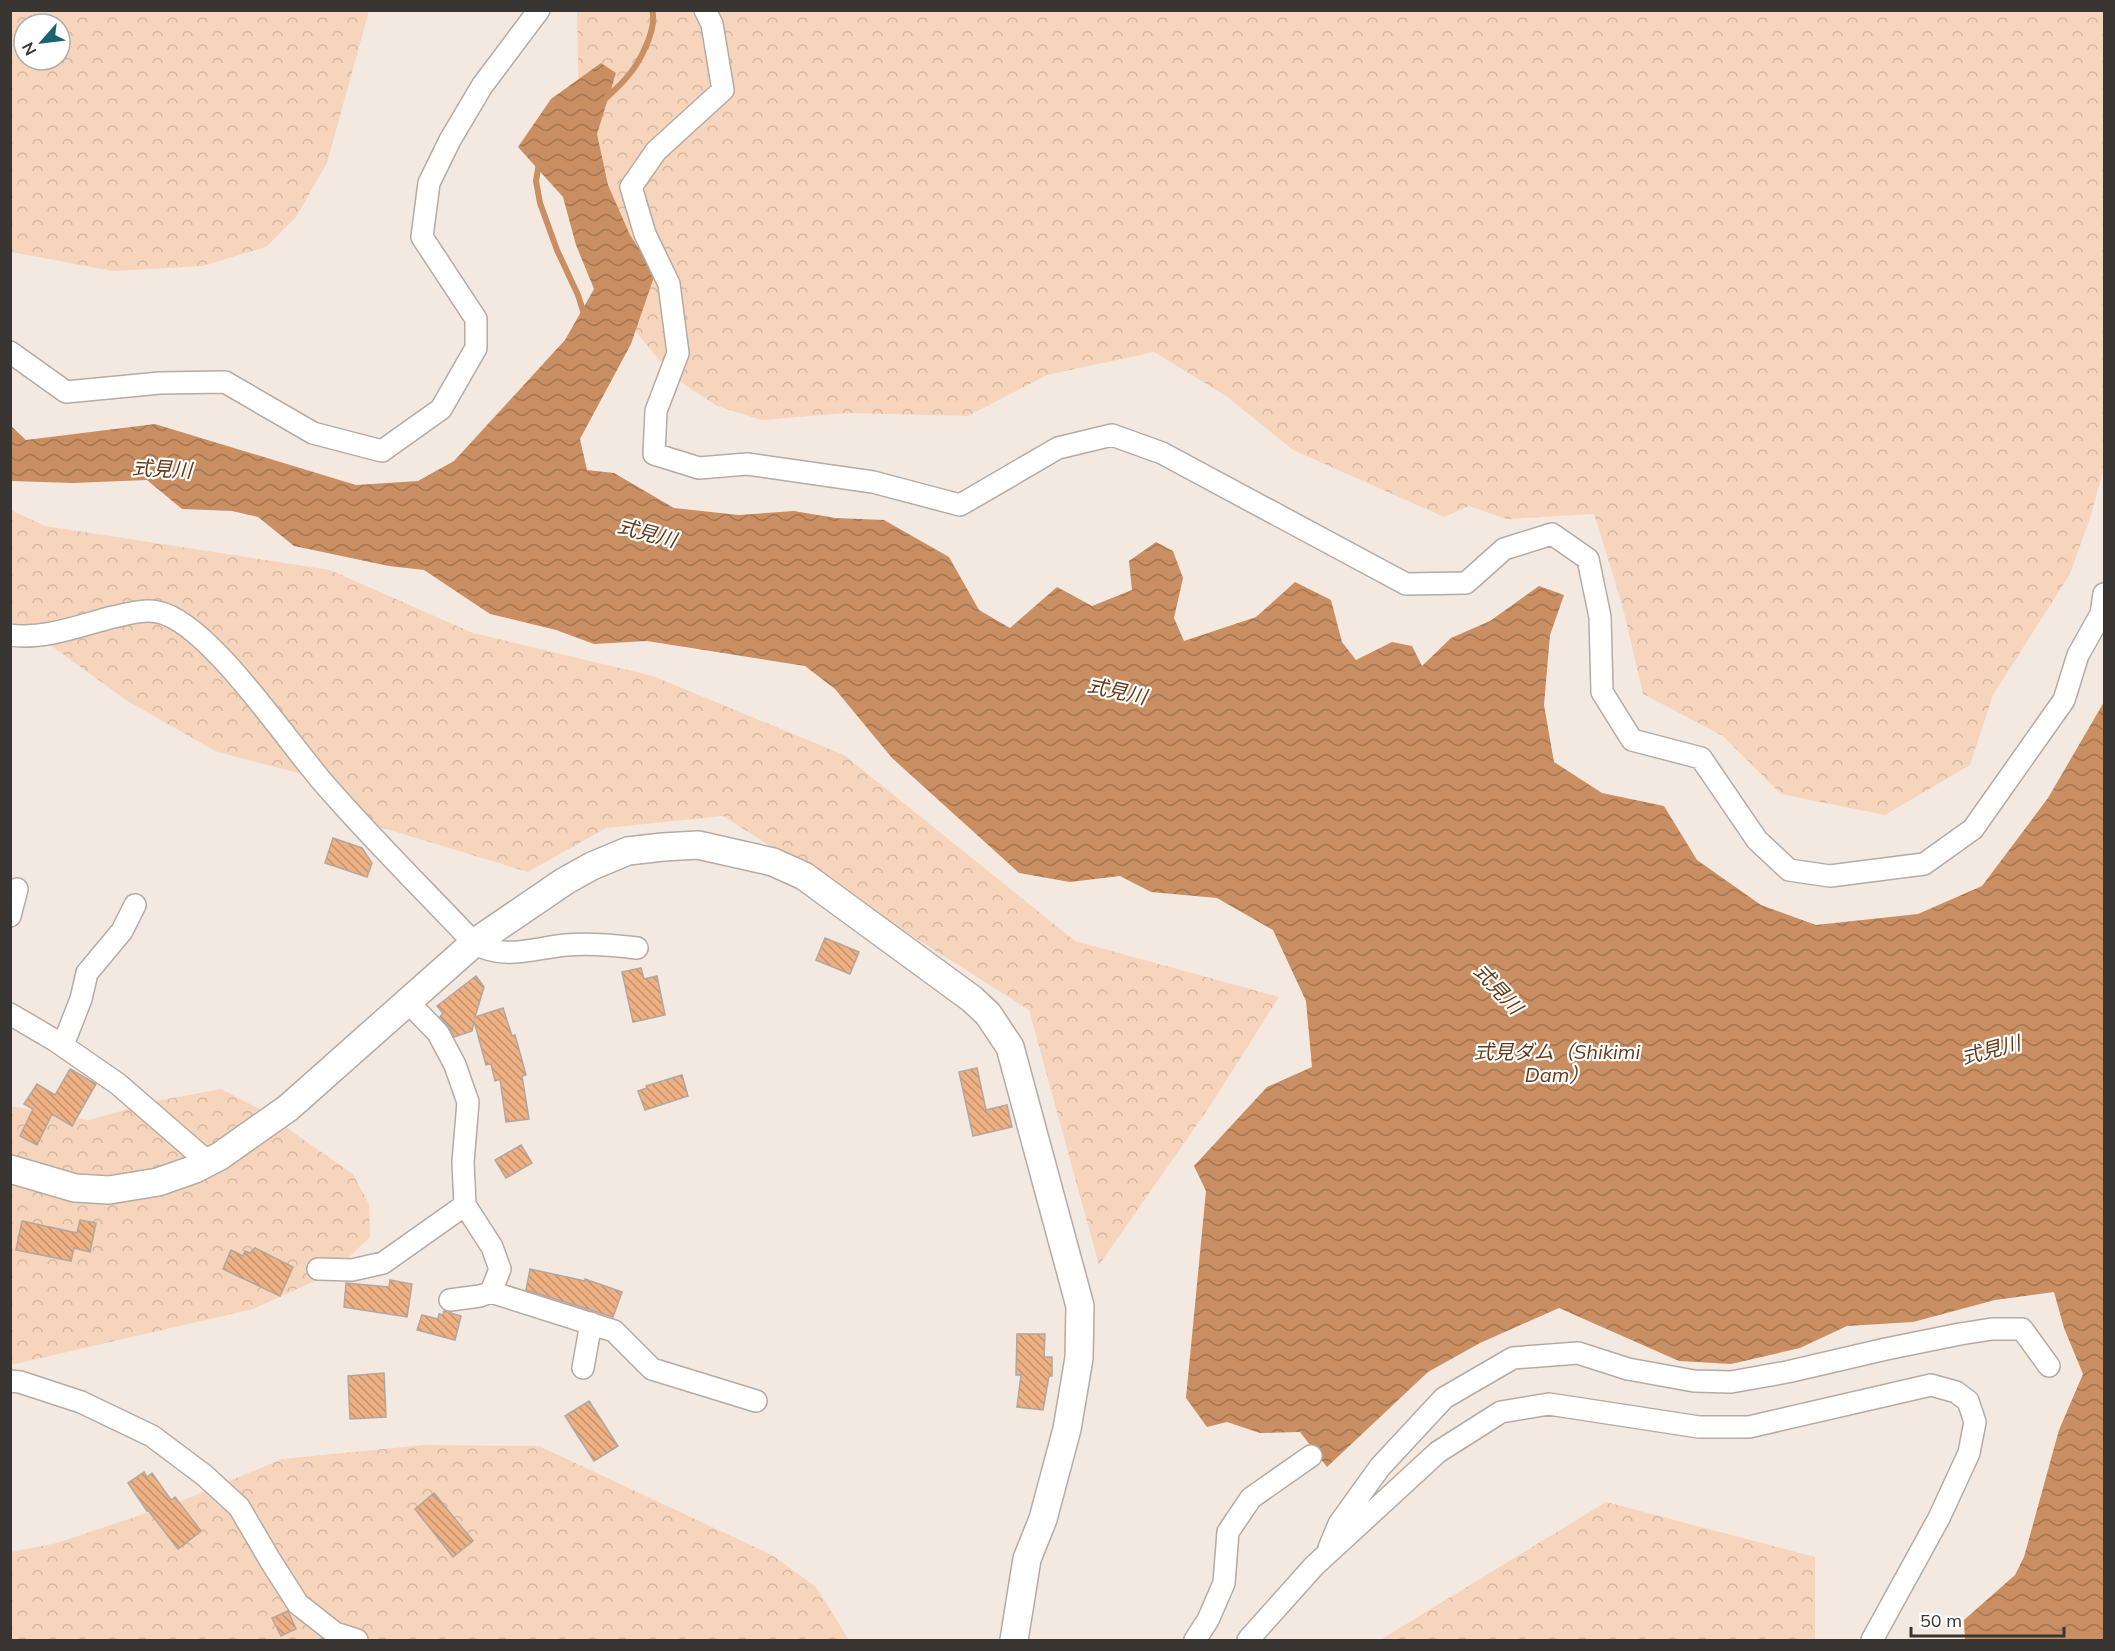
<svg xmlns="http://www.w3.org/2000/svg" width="2115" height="1651" font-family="Mulish,'Noto Sans JP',sans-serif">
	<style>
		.forest { fill: url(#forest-crowns); fill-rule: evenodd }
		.water { fill: url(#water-waves) }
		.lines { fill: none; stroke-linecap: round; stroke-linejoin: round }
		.stream { stroke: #c98e61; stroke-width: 6 }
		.building { fill: url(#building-back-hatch); stroke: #b1a79f; stroke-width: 1.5 }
		.minor-casing { stroke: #b5aba3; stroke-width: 24 }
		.tertiary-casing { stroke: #b5aba3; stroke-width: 30 }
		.minor { stroke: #fff; stroke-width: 21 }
		.tertiary { stroke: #fff; stroke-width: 27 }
		.labels { text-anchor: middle; stroke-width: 4.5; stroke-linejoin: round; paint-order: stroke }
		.water-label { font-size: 20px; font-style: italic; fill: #623917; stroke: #fff }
	</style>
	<defs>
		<pattern id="forest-crowns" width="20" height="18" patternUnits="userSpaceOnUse" patternTransform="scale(1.5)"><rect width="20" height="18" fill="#f7d5bc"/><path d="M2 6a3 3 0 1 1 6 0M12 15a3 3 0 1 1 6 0" fill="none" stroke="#d4b7a2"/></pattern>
		<pattern id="water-waves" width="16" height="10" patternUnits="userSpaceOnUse" patternTransform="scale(1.5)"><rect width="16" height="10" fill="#c98e61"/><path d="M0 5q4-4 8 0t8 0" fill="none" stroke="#a47551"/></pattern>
		<pattern id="building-back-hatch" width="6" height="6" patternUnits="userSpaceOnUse" patternTransform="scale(1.5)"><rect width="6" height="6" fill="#efb183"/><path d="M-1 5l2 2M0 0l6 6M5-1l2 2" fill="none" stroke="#c3916c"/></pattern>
	</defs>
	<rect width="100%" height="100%" fill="#f4e9e1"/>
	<path class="forest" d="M10,11L11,10L369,11L327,163L296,217L266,247L202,266L113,271L11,252ZM24,24H60V60H24Z
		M577,11H2104V470L2103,471L2091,515L2070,574L1993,695L1970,765L1885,815L1781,794L1723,736L1643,694L1622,604L1594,514L1507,519L1469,506L1444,517L1293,450L1226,396L1154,352L1047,375L968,416L847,413L761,420L717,406L673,377L609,299L581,217Z
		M11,510L45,526L330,570L473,633L653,676L844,755L1075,941L1279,997L1210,1106L1099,1265L1029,1010L723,816L606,828L528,872L370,824L305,775L215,751L129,702L50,645L11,621Z
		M221,1089L258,1108L353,1174L369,1204L370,1237L333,1273L253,1309L11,1365L10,1106L89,1120L156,1101Z
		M424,1445L539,1446L772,1555L816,1587L849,1640H11V1552L57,1543L174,1504L282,1459Z
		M1606,1502L1815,1557V1640H1380Z"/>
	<path class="water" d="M601,63L616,73L597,134L608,185L630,235L655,274L631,344L580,439L587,470L614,473L674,508L739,515L794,511L835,518L884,520L949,557L979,610L1010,628L1057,587L1092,606L1132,590L1129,561L1156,542L1173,551L1183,578L1174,618L1184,641L1256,617L1295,582L1331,600L1342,642L1356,660L1392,642L1412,646L1422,666L1451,638L1490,621L1539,586L1564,595L1550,635L1544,705L1554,762L1602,793L1664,806L1697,860L1761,905L1816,925L1918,914L1982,886L2048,798L2104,702V1640H1965L1964,1620L2015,1575L2024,1557L2059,1430L2083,1374L2064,1328L2054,1292L1995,1300L1913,1322L1847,1326L1800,1348L1731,1364L1679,1361L1559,1308L1480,1343L1428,1372L1327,1467L1300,1432L1260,1433L1227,1422L1207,1427L1186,1398L1206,1191L1194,1166L1267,1087L1312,1067L1306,1001L1273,930L1217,898L1151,892L1120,876L1070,882L1019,873L892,758L835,689L805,666L647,641L594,644L556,630L490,614L424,570L389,566L294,546L258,517L232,511L182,509L147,480L73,483L11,481L10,425L26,440L155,424L356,485L418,481L454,461L565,340L594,289L576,245L563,197L518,147L551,99Z"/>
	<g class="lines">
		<path class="stream" d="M603,101C611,93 620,86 627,77C639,64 658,28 652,10
			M539,163L536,181L540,203L557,250L578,295L584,314"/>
	</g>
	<path class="building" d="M333,838L362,848L372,863L367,877L325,863Z
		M825,938L859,952L850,974L816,960Z
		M641,968L644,979L657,976L665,1015L633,1022L622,972Z
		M476,976L484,987L475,1017L503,1008L512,1036L515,1035L526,1075L522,1076L529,1119L506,1122L500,1079L495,1081L491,1064L486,1065L474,1021L472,1031L454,1037L449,1027L440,1017L443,1013L437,1006Z
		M977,1068L986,1110L1007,1105L1012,1127L973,1136L959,1072Z
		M70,1069L96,1084L72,1126L52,1114L37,1145L20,1136L33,1109L24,1104L37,1084L55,1095Z
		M682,1075L688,1096L645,1110L638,1091L647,1088L646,1086Z
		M521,1145L532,1163L506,1178L495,1160Z
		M80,1220L96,1223L90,1252L74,1248L71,1261L16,1250L22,1221L77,1233Z
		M255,1248L293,1267L280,1296L223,1269L231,1250L243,1256L245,1251L250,1253Z
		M530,1269L585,1281V1279L622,1292L613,1317L526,1290Z
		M390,1280L412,1284L407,1317L344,1307L346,1283L389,1287Z
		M444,1311L461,1316L455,1340L417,1330L422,1315L438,1319L439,1314L443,1315Z
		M1017,1334H1045L1044,1357H1052V1376H1049L1043,1410L1017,1407L1021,1375H1016Z
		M384,1373L386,1417L350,1419L348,1376Z
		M589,1401L618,1446L594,1461L565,1416Z
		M144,1472L147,1477L152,1473L171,1500L175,1497L201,1531L178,1549L148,1510L147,1511L128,1483Z
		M434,1493L473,1541L453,1557L415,1509Z
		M288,1611L296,1629L281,1636L272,1618Z"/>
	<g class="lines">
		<defs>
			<path id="minor" d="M705,10L712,24L723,90L656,151L631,187L645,234L669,284L678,353L656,411L654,454L699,468L747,464L873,482L960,505L1058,448L1112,435L1162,453L1406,584L1466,583L1504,549L1552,534L1588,559L1600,617L1602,692L1632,740L1701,758L1757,840L1789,870L1830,876L1924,864L1973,829L2064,700L2078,655L2101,614L2104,594
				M10,352L66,392L160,383L225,382L313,433L382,451L441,409L476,348V319L422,237L429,183L450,140L482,86L539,10
				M10,635C44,640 81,625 113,617C128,614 142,609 158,612C209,622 290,746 327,787C374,841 425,891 474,943C504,961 534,948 566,945C590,943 613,945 637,948
				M10,916L17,889
				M10,1014L56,1041L118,1084L208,1162
				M63,1045L81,999L87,973L122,931L135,905
				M318,1269L352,1270L383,1263L465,1205L463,1162L468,1102L455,1065L438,1033L408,1002
				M491,1292L614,1331L652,1369L756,1401
				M450,1300L480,1296L491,1292L500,1269L492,1247L465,1205
				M583,1368L591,1323
				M10,1381L20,1382L81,1402L152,1436L204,1475L239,1507L270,1560L298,1604L335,1633L357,1640
				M1329,1548L1339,1524L1380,1467L1444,1398L1513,1358L1578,1353L1628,1369L1694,1381L1731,1382L1787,1372L1886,1349L1960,1334L1992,1329H2022L2049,1366
				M1195,1640L1208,1620L1224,1583L1228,1532L1251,1498L1311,1456
				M1248,1640L1314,1566L1438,1452L1501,1412L1549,1404L1699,1427H1749L1931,1385L1956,1392L1968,1401L1975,1422L1969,1453L1939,1518L1872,1640"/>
			<path id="tertiary" d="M10,1169L75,1188L109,1190L158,1182L195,1169L220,1156L288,1108L474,943L565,881L592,866L628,851L663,847L698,845L773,862L804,876L972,999L988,1014L1010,1047L1080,1306L1079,1358L1067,1429L1043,1519L1027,1559L1014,1640"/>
		</defs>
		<use href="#minor" class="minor-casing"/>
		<use href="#tertiary" class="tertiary-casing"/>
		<use href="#minor" class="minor"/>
		<use href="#tertiary" class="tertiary"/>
	</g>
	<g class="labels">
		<g class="water-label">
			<text transform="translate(162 469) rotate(3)" y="7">式見川</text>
			<text transform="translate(647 533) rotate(15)" y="7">式見川</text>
			<text transform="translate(1117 691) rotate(12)" y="7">式見川</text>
			<text transform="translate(1498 989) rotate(47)" y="7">式見川</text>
			<text transform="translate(1991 1050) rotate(-15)" y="7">式見川</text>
			<text x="1557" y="1059">式見ダム（Shikimi<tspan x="1557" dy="23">Dam）</tspan></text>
		</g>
	</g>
	<rect width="2115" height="1651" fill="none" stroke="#393532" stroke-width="24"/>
	<g transform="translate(42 42) rotate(242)"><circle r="28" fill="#ffffff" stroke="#b0aead" stroke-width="1.5"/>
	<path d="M0-4.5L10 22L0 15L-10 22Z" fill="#18646e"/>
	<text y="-9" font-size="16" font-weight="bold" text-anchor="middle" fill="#393532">N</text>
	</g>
	<path d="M1911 1627v9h153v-9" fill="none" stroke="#393532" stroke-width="3"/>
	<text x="1920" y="1627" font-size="18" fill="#393532" stroke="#ffffff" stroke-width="4.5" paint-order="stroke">50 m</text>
</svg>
